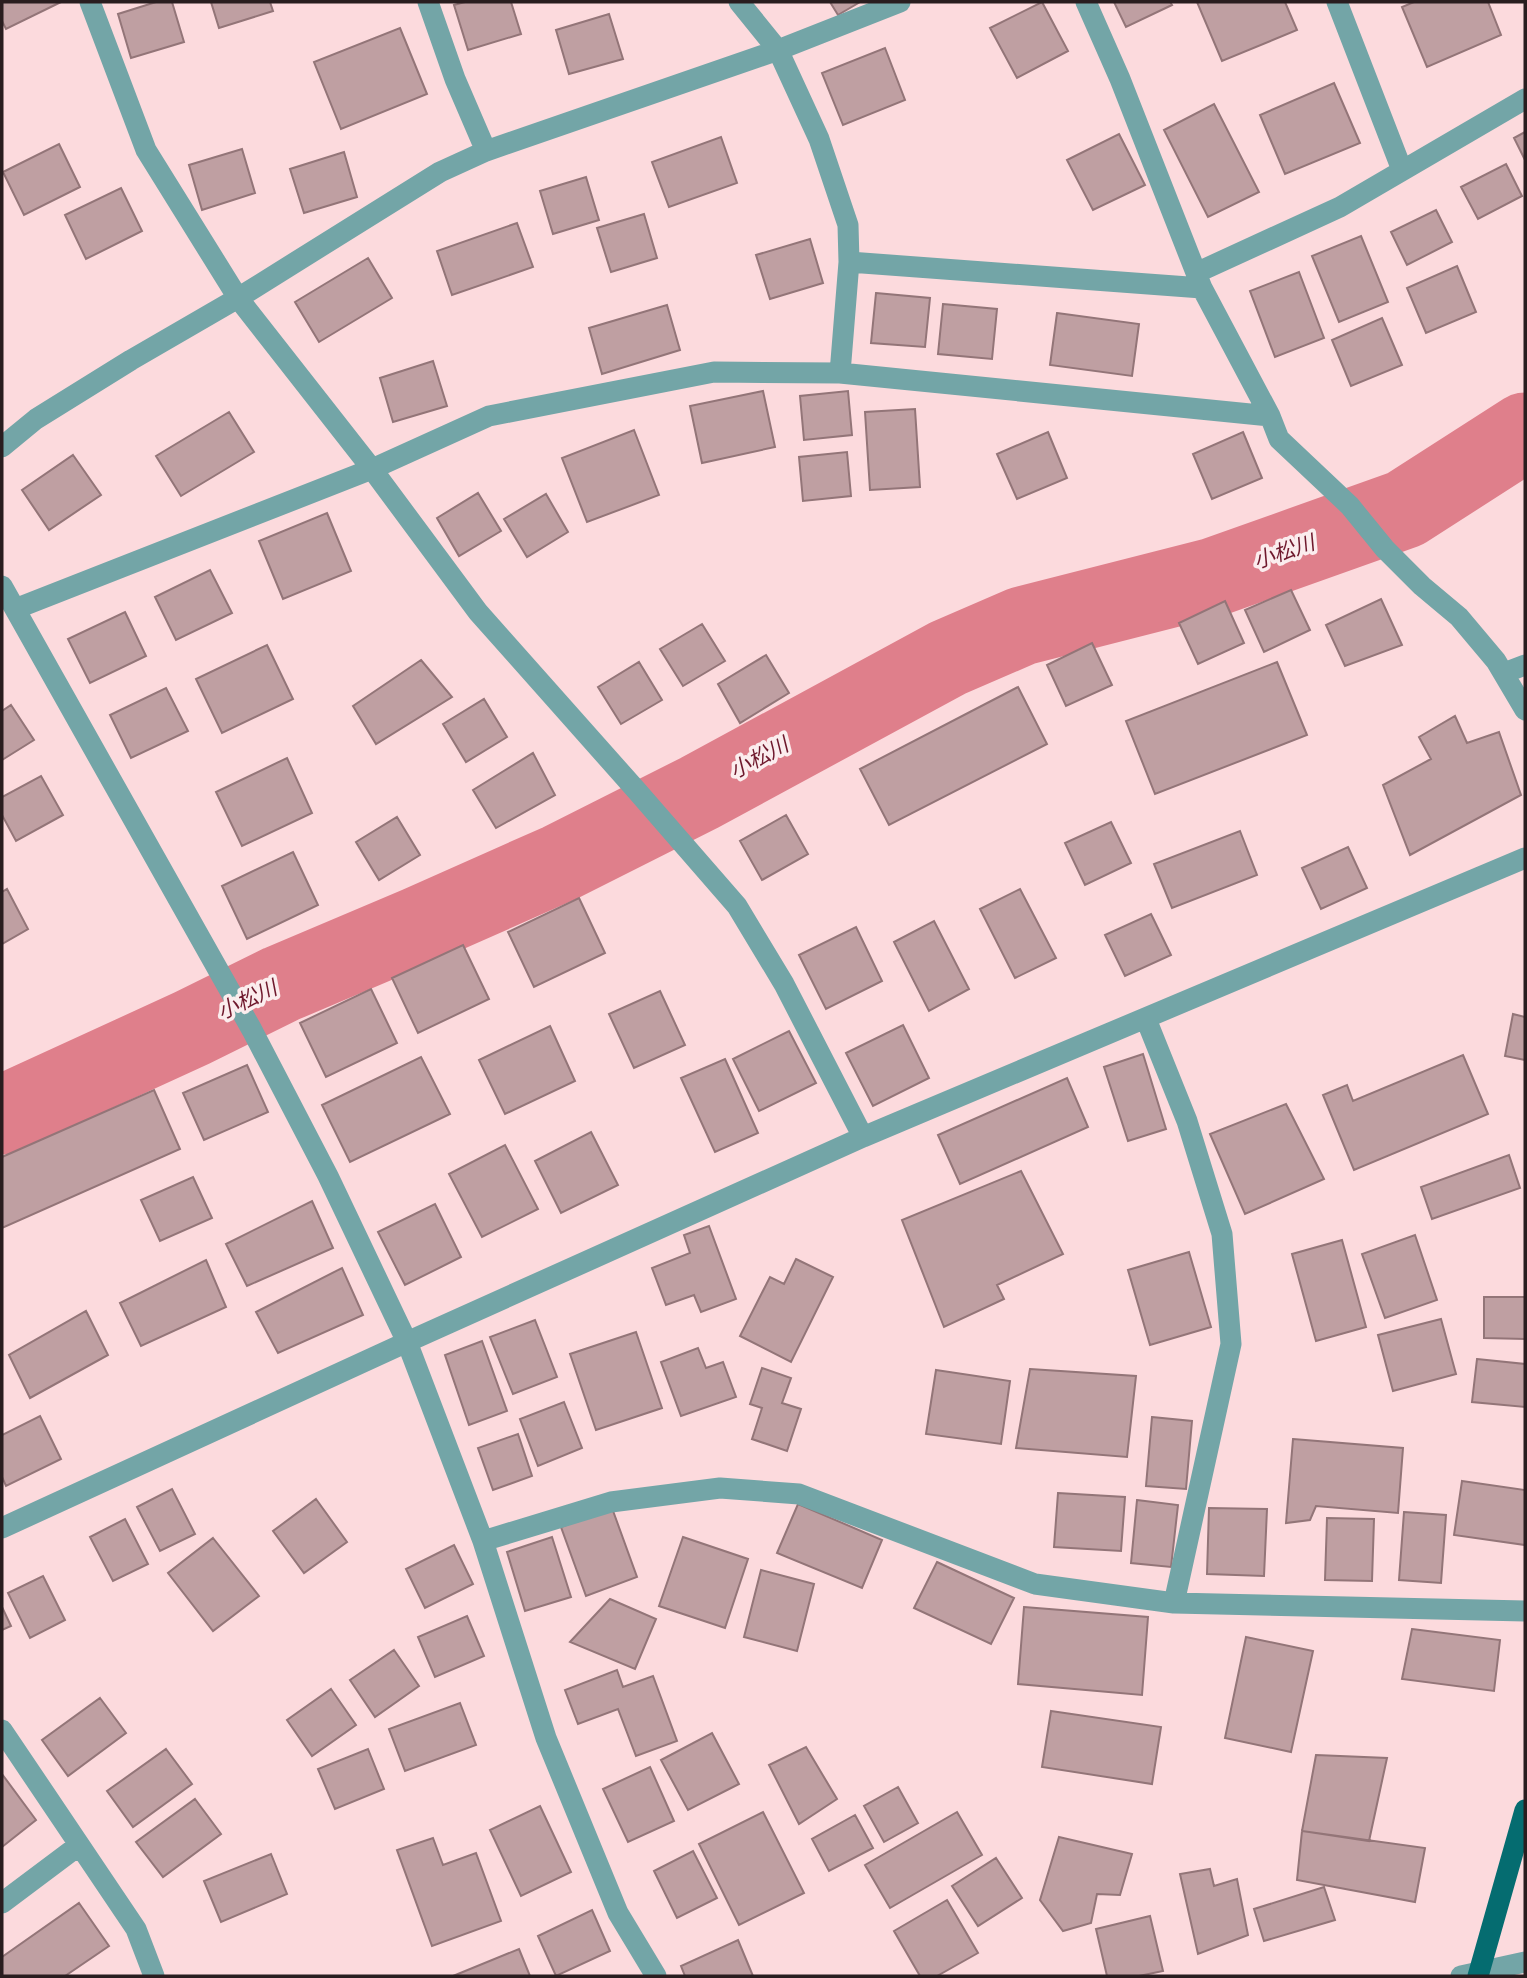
<svg xmlns="http://www.w3.org/2000/svg" width="1527" height="1978" font-family="Overpass,'Noto Sans JP',sans-serif">
	<style>
		.lines { fill: none; stroke-linecap: round; stroke-linejoin: round }
		.river { stroke: #df7f8b; stroke-width: 79 }
		.building { fill: #bf9fa2; stroke: #937578; stroke-width: 2 }
		.minor { stroke: #73a5a7; stroke-width: 21 }
		.major { stroke: #056c70; stroke-width: 21 }
		.labels { text-anchor: middle; stroke-width: 7; stroke-linejoin: round; paint-order: stroke }
		.water-label { font-size: 21px; font-style: italic; fill: #6f192d; stroke: #fbedee }
	</style>
	<rect width="100%" height="100%" fill="#fcdadd"/>
	<g class="lines">
		<path class="river" d="M2,1115L192,1028L281,984L418,926L560,863L699,793L948,658L1022,626L1214,577L1405,509L1525,432"/>
	</g>
	<path class="building" d="M2,2H61L6,29L2,21Z
		M156,2H172L184,42L131,58L118,14Z
		M211,2H270L273,11L219,28Z
		M465,2H511L521,34L468,50L454,5Z
		M830,2H860L838,15Z
		M1042,2L1068,51L1017,78L990,28Z
		M1114,2H1170L1172,5L1126,27Z
		M1197,2H1285L1297,30L1222,61Z
		M1414,2H1488L1501,35L1427,67L1402,7Z
		M609,14L623,59L569,74L556,30Z
		M400,28L427,94L341,129L314,62Z
		M885,48L905,100L843,125L822,73Z
		M1334,83L1360,143L1285,174L1260,115Z
		M1214,104L1259,192L1208,217L1164,130Z
		M1525,132V160L1514,138Z
		M1119,134L1145,185L1093,210L1067,160Z
		M721,137L737,183L669,207L652,162Z
		M59,144L80,187L24,215L3,172Z
		M242,149L255,193L202,210L189,165Z
		M344,152L357,197L304,213L290,169Z
		M1506,164L1522,196L1478,219L1461,187Z
		M586,177L599,220L553,234L540,191Z
		M121,188L142,231L86,259L65,215Z
		M1436,210L1452,242L1407,265L1391,232Z
		M644,214L657,258L611,272L597,228Z
		M517,223L533,267L452,295L437,251Z
		M1361,236L1388,302L1339,322L1312,256Z
		M810,239L823,283L770,299L756,255Z
		M368,258L392,298L319,342L295,302Z
		M1457,266L1476,312L1426,333L1407,288Z
		M1299,272L1324,338L1275,357L1250,291Z
		M876,293L930,298L925,347L871,343Z
		M943,304L997,309L992,359L938,354Z
		M667,305L680,350L602,374L589,328Z
		M1057,313L1139,324L1132,376L1050,365Z
		M1382,318L1402,365L1351,386L1332,340Z
		M433,361L447,406L393,422L380,378Z
		M763,391L775,447L702,463L690,406Z
		M848,391L852,435L804,440L800,396Z
		M915,409L920,487L870,490L865,412Z
		M229,412L254,452L181,496L156,456Z
		M634,430L659,495L587,522L562,458Z
		M1048,432L1067,478L1017,499L997,454Z
		M1243,432L1262,478L1212,499L1193,454Z
		M847,452L851,496L803,501L799,457Z
		M73,455L101,495L49,530L22,490Z
		M478,493L501,531L459,556L437,518Z
		M546,494L568,532L527,557L504,519Z
		M327,513L351,571L283,599L259,541Z
		M210,570L232,613L176,640L155,597Z
		M1291,590L1310,630L1264,652L1245,610Z
		M1381,599L1402,645L1345,666L1326,625Z
		M1225,601L1244,643L1198,664L1179,623Z
		M125,612L146,656L90,683L68,639Z
		M702,624L725,661L683,686L660,649Z
		M1092,643L1112,685L1066,706L1047,665Z
		M267,645L293,699L222,733L196,679Z
		M766,655L789,693L740,723L718,684Z
		M421,660L452,697L376,744L353,706Z
		M639,662L662,700L621,724L598,687Z
		M1277,662L1307,735L1155,794L1126,721Z
		M1018,687L1047,744L889,825L860,769Z
		M166,688L188,731L131,758L110,715Z
		M484,699L507,737L466,762L443,724Z
		M11,705L34,740L2,760V711Z
		M1455,716L1467,743L1499,732L1521,795L1410,855L1383,785L1431,759L1419,737Z
		M533,753L555,795L496,828L473,790Z
		M287,758L312,813L242,846L216,792Z
		M41,776L63,815L16,841L2,815V797Z
		M786,815L808,854L762,880L740,841Z
		M397,817L420,855L379,880L356,842Z
		M1111,822L1131,863L1085,885L1065,843Z
		M1240,831L1257,875L1172,908L1154,864Z
		M1348,847L1367,888L1321,909L1302,868Z
		M293,852L318,905L247,939L222,886Z
		M7,889L28,929L2,944V892Z
		M1020,889L1056,958L1015,978L980,909Z
		M579,898L605,953L534,987L508,932Z
		M1151,914L1171,955L1125,976L1105,935Z
		M934,921L969,989L929,1011L894,942Z
		M856,927L882,981L826,1009L799,955Z
		M463,945L489,999L418,1033L392,978Z
		M371,989L397,1043L326,1077L300,1023Z
		M660,991L685,1045L634,1068L609,1014Z
		M1513,1014L1525,1017V1060L1505,1056Z
		M903,1025L929,1078L873,1106L846,1053Z
		M550,1026L575,1081L505,1114L479,1060Z
		M789,1031L816,1083L759,1111L733,1059Z
		M1143,1054L1166,1129L1128,1141L1104,1067Z
		M1463,1055L1488,1114L1354,1170L1323,1095L1347,1085L1353,1101Z
		M421,1057L450,1114L350,1162L322,1105Z
		M725,1059L758,1133L715,1152L681,1078Z
		M247,1065L268,1112L204,1140L183,1093Z
		M1067,1078L1088,1127L960,1184L938,1135Z
		M154,1090L180,1149L2,1228V1157Z
		M1286,1104L1324,1179L1245,1214L1210,1134Z
		M591,1132L618,1185L561,1213L535,1161Z
		M505,1145L538,1209L482,1237L449,1174Z
		M1509,1155L1520,1188L1432,1219L1421,1187Z
		M1021,1171L1063,1254L997,1285L1004,1299L944,1327L902,1220Z
		M193,1177L212,1218L160,1241L141,1200Z
		M312,1201L333,1248L247,1286L226,1244Z
		M435,1204L461,1257L405,1285L378,1232Z
		M709,1226L736,1299L701,1312L694,1295L666,1305L652,1268L690,1253L684,1235Z
		M1415,1235L1437,1300L1385,1318L1362,1254Z
		M1342,1240L1366,1327L1316,1341L1292,1254Z
		M1189,1252L1211,1327L1150,1345L1128,1270Z
		M796,1259L833,1277L791,1362L740,1336L770,1277L784,1284Z
		M206,1260L226,1307L141,1346L120,1303Z
		M342,1268L363,1315L278,1353L256,1312Z
		M1484,1297H1525V1339L1484,1338Z
		M86,1311L108,1355L30,1398L9,1355Z
		M1441,1319L1456,1374L1393,1391L1378,1335Z
		M535,1320L557,1377L513,1394L490,1337Z
		M636,1332L662,1408L596,1430L570,1354Z
		M482,1341L507,1411L469,1425L445,1355Z
		M698,1348L706,1368L723,1362L736,1397L681,1416L661,1362Z
		M1477,1359L1525,1364V1407L1472,1402Z
		M762,1368L791,1378L782,1403L801,1409L787,1451L752,1439L762,1408L750,1404Z
		M1030,1369L1136,1376L1127,1457L1016,1448Z
		M936,1370L1010,1381L1001,1444L926,1434Z
		M564,1402L582,1448L538,1466L520,1419Z
		M40,1416L61,1459L6,1486L2,1477V1435Z
		M1152,1417L1192,1421L1186,1489L1146,1486Z
		M518,1434L532,1476L493,1490L478,1448Z
		M1293,1439L1403,1448L1398,1513L1316,1506L1310,1520L1286,1523Z
		M1462,1481L1525,1490V1545L1454,1535Z
		M172,1489L195,1534L160,1551L137,1507Z
		M1058,1493L1125,1497L1121,1551L1054,1547Z
		M316,1499L347,1542L304,1573L273,1531Z
		M1137,1500L1178,1505L1171,1567L1131,1563Z
		M798,1504L882,1540L862,1588L777,1553Z
		M612,1508L637,1577L586,1596L561,1527Z
		M1209,1508L1267,1509L1264,1576L1207,1574Z
		M1404,1512L1446,1515L1441,1583L1399,1580Z
		M1327,1518L1374,1519L1372,1581L1325,1580Z
		M125,1519L148,1564L113,1581L90,1537Z
		M552,1537L571,1597L525,1611L507,1552Z
		M683,1537L748,1559L725,1628L659,1606Z
		M213,1538L259,1596L213,1631L168,1573Z
		M454,1545L473,1584L425,1608L406,1569Z
		M937,1562L1014,1598L991,1644L914,1608Z
		M761,1570L814,1584L797,1651L744,1637Z
		M43,1576L65,1620L30,1638L8,1593Z
		M610,1599L656,1619L635,1669L570,1642Z
		M2,1607L11,1626L2,1630Z
		M1024,1607L1148,1617L1142,1695L1018,1684Z
		M467,1616L484,1656L435,1677L418,1637Z
		M1412,1629L1500,1640L1494,1691L1402,1679Z
		M1246,1637L1313,1651L1291,1752L1225,1738Z
		M394,1650L419,1686L375,1717L350,1680Z
		M617,1670L623,1687L653,1676L677,1741L636,1756L618,1709L578,1724L565,1690Z
		M331,1689L356,1725L312,1756L287,1720Z
		M100,1698L126,1733L68,1776L42,1740Z
		M460,1703L476,1745L405,1771L389,1729Z
		M1051,1711L1161,1727L1152,1784L1042,1767Z
		M712,1733L739,1784L688,1810L661,1760Z
		M806,1747L837,1799L799,1824L769,1765Z
		M166,1749L192,1784L133,1827L107,1791Z
		M368,1749L384,1789L335,1809L318,1769Z
		M1316,1755L1387,1758L1369,1841L1302,1831Z
		M650,1767L674,1821L628,1842L603,1789Z
		M2,1774L36,1820L2,1847Z
		M898,1787L918,1823L884,1842L864,1806Z
		M195,1799L221,1834L163,1877L136,1842Z
		M540,1806L571,1872L521,1896L490,1830Z
		M763,1812L804,1893L739,1925L699,1844Z
		M957,1812L982,1855L890,1908L865,1865Z
		M855,1815L873,1848L829,1871L812,1839Z
		M1302,1831L1425,1848L1415,1902L1297,1880Z
		M1059,1837L1132,1854L1120,1895L1097,1894L1091,1923L1063,1931L1040,1900Z
		M433,1838L443,1865L476,1853L501,1921L432,1946L397,1850Z
		M693,1851L717,1898L677,1918L654,1871Z
		M271,1854L287,1894L221,1922L204,1881Z
		M996,1858L1022,1898L978,1926L952,1886Z
		M1210,1869L1214,1886L1237,1879L1248,1935L1198,1954L1180,1874Z
		M1324,1887L1335,1920L1264,1941L1254,1909Z
		M947,1900L978,1953L937,1976H920L894,1931Z
		M79,1903L109,1946L65,1976H2V1957Z
		M592,1910L610,1951L556,1976L538,1936Z
		M1150,1916L1163,1971L1139,1976H1107L1096,1929Z
		M738,1940L753,1976H685L681,1966Z
		M519,1949L530,1976H453Z"/>
	<g class="lines">
		<path class="minor" d="M90,2L146,150L238,298L372,469L478,612L637,791L737,906L784,984L863,1137
			M428,2L455,79L486,151
			M739,2L778,50L819,139L848,225L849,262L840,373
			M1086,2L1120,79L1202,288L1270,416L1279,439L1350,506L1385,549L1422,586L1459,617L1496,661L1525,710
			M1337,2L1402,170
			M849,262L1202,288
			M1196,273L1340,207L1525,99
			M2,447L36,419L131,360L238,298L440,172L486,151L778,50L900,2
			M2,586L252,1030L328,1176L407,1342L483,1541L546,1738L618,1913L656,1976
			M15,609L372,469L489,416L714,372L840,373L1270,416
			M1504,673L1525,665
			M1146,1019L1187,1121L1222,1234L1231,1344L1174,1603
			M2,1528L407,1342L863,1137L1525,858
			M483,1541L611,1502L720,1488L799,1494L1035,1584L1174,1603L1525,1611
			M2,1730L136,1929L154,1976
			M2,1903L78,1846
			M1461,1976L1525,1962"/>
		<path class="major" d="M1478,1976L1525,1810"/>
	</g>
	<g class="labels">
		<g class="water-label">
			<text transform="translate(1284 552) rotate(-19)" y="7">小松川</text>
			<text transform="translate(759 758) rotate(-28)" y="7">小松川</text>
			<text transform="translate(247 1000) rotate(-25)" y="7">小松川</text>
		</g>
	</g>
	<rect width="1527" height="1978" fill="none" stroke="#291d1f" stroke-width="7"/>
</svg>
